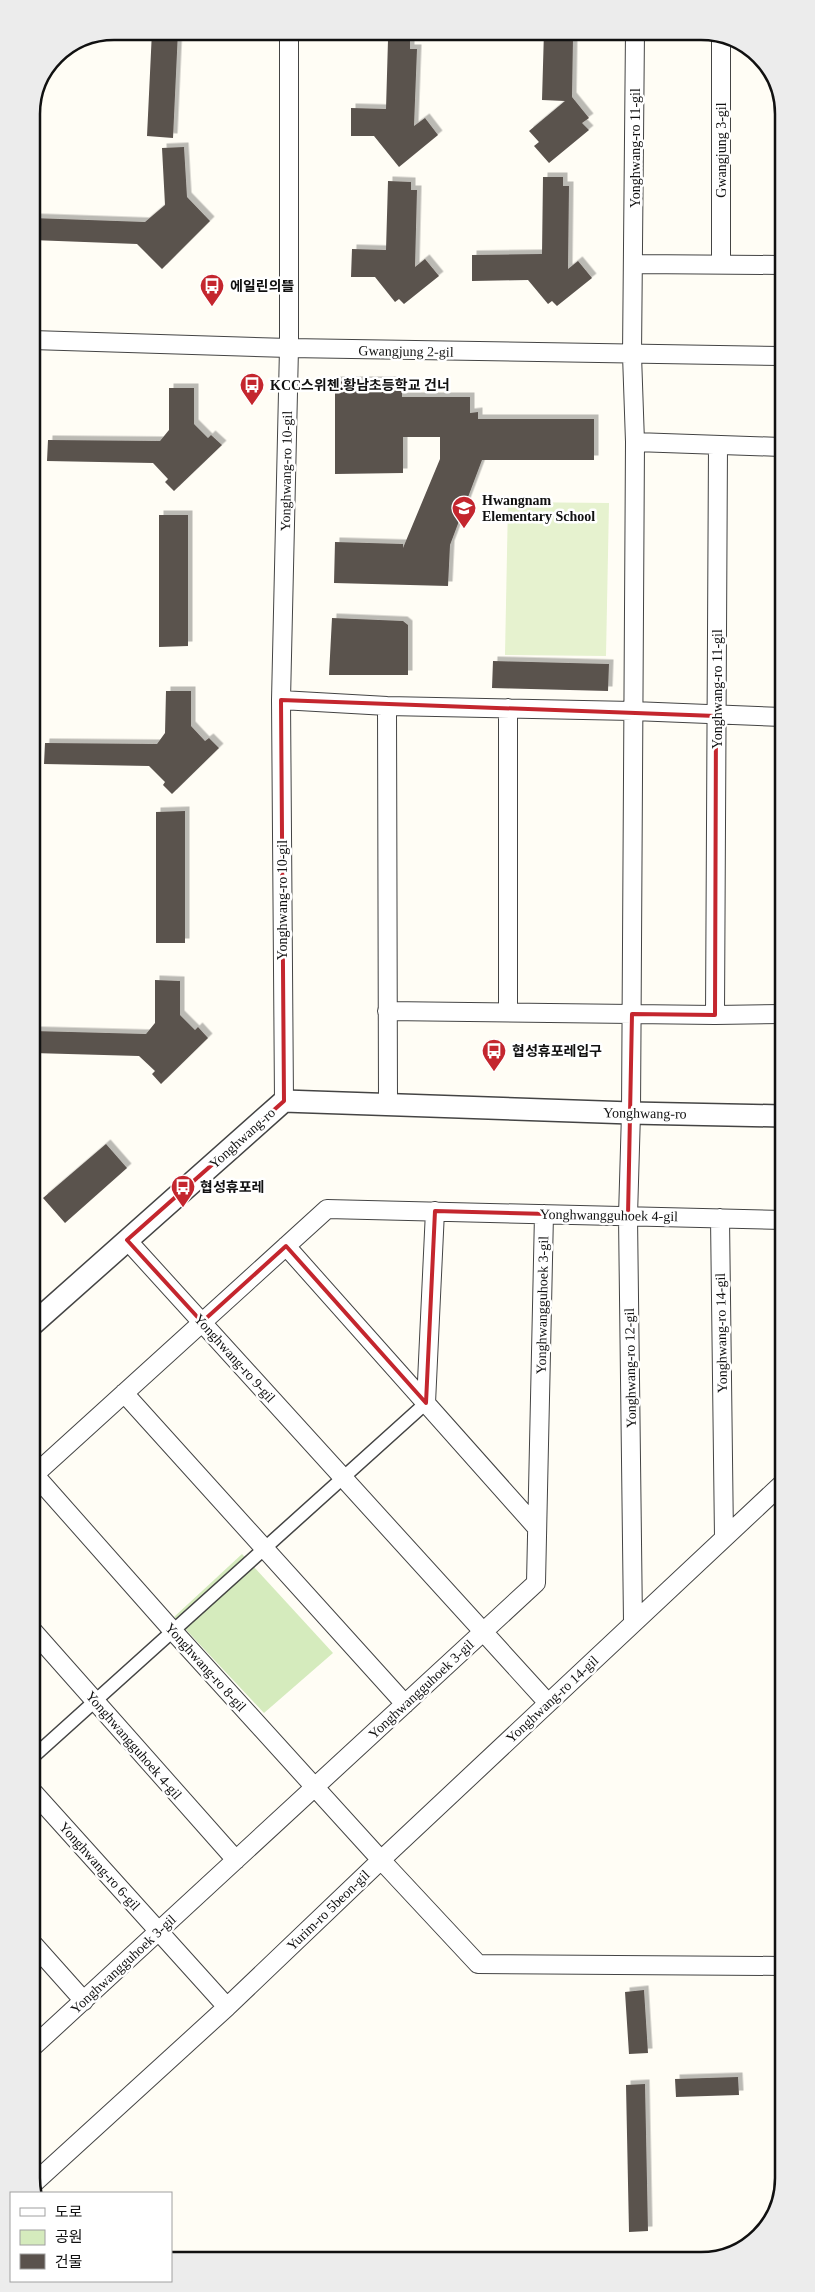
<svg xmlns="http://www.w3.org/2000/svg" width="815" height="2292" font-family="'Times New Roman','Noto Sans KR',serif">
	<style>
		.green { fill: #d5ebbd }
		.pitch { fill: #e6f2cf }
		.building { fill: #5a524d; filter: url(#shadow) }
		.lines { fill: none; stroke-linecap: round; stroke-linejoin: round }
		.pedestrian-casing { stroke: #444; stroke-width: 15 }
		.minor-casing { stroke: #444; stroke-width: 20 }
		.tertiary-casing { stroke: #444; stroke-width: 24 }
		.pedestrian { stroke: #fff; stroke-width: 12 }
		.minor { stroke: #fff; stroke-width: 18 }
		.tertiary { stroke: #fff; stroke-width: 21 }
		.marked { fill: none; stroke: #c4262e; stroke-width: 4; stroke-linejoin: round }
		.labels { text-anchor: middle; stroke-width: 5; stroke-linejoin: round; paint-order: stroke }
		.street-label { font-size: 14px; fill: #111; stroke: #fff }
		.poi-label { font-size: 14px; font-weight: bold; fill: #111; stroke: #fff; text-anchor: start }
		.rim { fill: none; stroke: #111; stroke-width: 2.5 }
	</style>
	<defs>
		<filter id="shadow"><feDropShadow dx="4.5" dy="-4.5" stdDeviation="0" flood-color="#0004"/></filter>
	</defs>
	<rect width="100%" height="100%" fill="#fffdf5"/>
	<path class="green" d="M242,1554L333,1653L264,1713L174,1617Z"/>
	<path class="pitch" d="M508,502L609,503L606,656L505,655Z"/>
	<path class="building" d="M152,31H178L173,138L147,136Z
		M544,31H567V38H573L572,97L589,118L582,123L589,130L549,163L534,146L539,142L529,131L565,101L542,100Z
		M388,40H410V49H417L414,126L425,118L438,135L399,167L374,136H351V108L386,109Z
		M184,147L187,197L210,221L162,269L137,244L32,240V218L145,222L165,205L162,148Z
		M543,177H563V186H569L568,269L578,261L592,278L557,306L552,301L548,304L528,280L472,281V255L542,254Z
		M388,181L411,182V190H417L415,267L425,259L439,276L404,304L399,299L395,302L375,277H351L352,249L386,250Z
		M335,381H402V397H470V413L478,412V419H594V460H482L450,545L448,586L334,583L335,542L403,544V548L440,459V437H403V473L335,474Z
		M169,388H194V424L208,438L211,435L222,445L174,491L165,482L168,479L153,463L47,461L48,440L160,441L169,430Z
		M159,515H188V646L159,647Z
		M332,618L403,621L408,625V675H329Z
		M493,661L609,664L608,691L492,688Z
		M166,691H191V726L205,741L209,738L219,748L172,794L163,785L165,782L149,766L44,764L45,743L157,744L165,733Z
		M185,811V943H156V812Z
		M155,980L180,981V1015L195,1030L198,1027L208,1038L161,1084L152,1074L155,1071L139,1056L33,1053V1031L146,1034L155,1023Z
		M106,1144L127,1168L65,1223L43,1198Z
		M644,1990L648,2053L629,2054L625,1992Z
		M738,2077L739,2095L676,2097L675,2079Z
		M645,2084L648,2231L629,2232L626,2085Z"/>
	<g class="lines">
		<defs>
			<path id="pedestrian" d="M34,1756L426,1403"/>
			<path id="minor" d="M634,264L781,265
				M721,264V37
				M32,340L289,348L781,356
				M635,442L781,447
				M281,700L387,706L633,711L782,717
				M387,706L388,1103
				M387,1011L715,1015L782,1014
				M508,1012V708
				M715,1015L718,445
				M284,1101L281,700L289,348V31
				M720,1218L724,1538
				M127,1240L548,1703
				M286,1246L537,1528
				M124,1393L405,1704
				M426,1403L435,1211
				M33,1473L173,1631L381,1860L783,1483
				M33,1476L327,1209L782,1220
				M633,1623L628,1216L631,1113L635,442L632,355L635,31
				M33,1631L236,1860
				M34,1793L227,2007
				M34,1945L84,2001
				M34,2046L536,1583L544,1214
				M34,2183L227,2007L381,1860L478,1964L783,1966"/>
			<path id="tertiary" d="M33,1324L284,1101L631,1113L782,1116"/>
		</defs>
		<use href="#pedestrian" class="pedestrian-casing"/>
		<use href="#minor" class="minor-casing"/>
		<use href="#tertiary" class="tertiary-casing"/>
		<use href="#pedestrian" class="pedestrian"/>
		<use href="#minor" class="minor"/>
		<use href="#tertiary" class="tertiary"/>
	</g>
	<path class="marked" d="M281,700L716,716L715,1015L632,1014L628,1216L435,1211L426,1403L286,1246L202,1322L127,1240L284,1101Z"/>
	<defs>
		<symbol id="bus-pin" viewBox="-11 -11 22 30"><path d="M0 17L-7.5 6A9.5 9.5 0 1 1 7.5 6Z" fill="#c4262e" stroke="#fff"/><path d="M-5-6H5V4H4V6H2V4H-2V6H-4V4H-5ZM-3.5-4V0h7V-4ZM-3.5 1.2v1.5H-2V1.2ZM2 1.2v1.5H3.5V1.2Z" fill="#fff"/></symbol>
		<symbol id="school-pin" viewBox="-11 -11 22 30"><path d="M0 17L-7.5 6A9.5 9.5 0 1 1 7.5 6Z" fill="#c4262e" stroke="#fff"/><path d="M0-5L7-2L0 1L-7-2ZM-4 1L0 2.5L4 1V4Q0 6-4 4Z" fill="#fff"/></symbol>
	</defs>
	<g fill-rule="evenodd">
		<use href="#bus-pin" x="198" y="272" width="28" height="38"/>
		<use href="#bus-pin" x="238" y="371" width="28" height="38"/>
		<use href="#school-pin" x="450" y="494" width="28" height="38"/>
		<use href="#bus-pin" x="480" y="1037" width="28" height="38"/>
		<use href="#bus-pin" x="169" y="1173" width="28" height="38"/>
	</g>
	<g class="labels">
		<g class="street-label">
			<text transform="translate(635 148) rotate(-90)" y="5">Yonghwang-ro 11-gil</text>
			<text transform="translate(721 150) rotate(-90)" y="5">Gwangjung 3-gil</text>
			<text transform="translate(406 351) rotate(1)" y="5">Gwangjung 2-gil</text>
			<text transform="translate(286 471) rotate(-89)" y="5">Yonghwang-ro 10-gil</text>
			<text transform="translate(717 689) rotate(-90)" y="5">Yonghwang-ro 11-gil</text>
			<text transform="translate(282 900) rotate(-90)" y="5">Yonghwang-ro 10-gil</text>
			<text transform="translate(645 1113) rotate(1)" y="5">Yonghwang-ro</text>
			<text transform="translate(242 1138) rotate(-42)" y="5">Yonghwang-ro</text>
			<text transform="translate(609 1215) rotate(1)" y="5">Yonghwangguhoek 4-gil</text>
			<text transform="translate(542 1305) rotate(-89)" y="5">Yonghwangguhoek 3-gil</text>
			<text transform="translate(721 1333) rotate(-91)" y="5">Yonghwang-ro 14-gil</text>
			<text transform="translate(235 1358) rotate(48)" y="5">Yonghwang-ro 9-gil</text>
			<text transform="translate(630 1368) rotate(-91)" y="5">Yonghwang-ro 12-gil</text>
			<text transform="translate(206 1667) rotate(48)" y="5">Yonghwang-ro 8-gil</text>
			<text transform="translate(421 1689) rotate(-43)" y="5">Yonghwangguhoek 3-gil</text>
			<text transform="translate(552 1699) rotate(-43)" y="5">Yonghwang-ro 14-gil</text>
			<text transform="translate(134 1745) rotate(49)" y="5">Yonghwangguhoek 4-gil</text>
			<text transform="translate(100 1866) rotate(48)" y="5">Yonghwang-ro 6-gil</text>
			<text transform="translate(328 1910) rotate(-44)" y="5">Yurim-ro 5beon-gil</text>
			<text transform="translate(123 1964) rotate(-43)" y="5">Yonghwangguhoek 3-gil</text>
		</g>
		<g class="poi-label">
			<text x="230" y="291">에일린의뜰</text>
			<text x="270" y="390">KCC스위첸.황남초등학교 건너</text>
			<text x="482" y="505">Hwangnam<tspan x="482" dy="16">Elementary School</tspan></text>
			<text x="512" y="1056">협성휴포레입구</text>
			<text x="200" y="1192">협성휴포레</text>
		</g>
	</g>
	<path d="M0 0H815V2292H0ZM114 40H701A74 74 0 0 1 775 114V2178A74 74 0 0 1 701 2252H114A74 74 0 0 1 40 2178V114A74 74 0 0 1 114 40Z" fill="#ececec" fill-rule="evenodd"/>
	<path class="rim" d="M114 40H701A74 74 0 0 1 775 114V2178A74 74 0 0 1 701 2252H114A74 74 0 0 1 40 2178V114A74 74 0 0 1 114 40Z"/>
	<rect x="10" y="2192" width="162" height="90" fill="#ffffff" stroke="#a0a0a0"/>
	<rect x="20" y="2208" width="25" height="8" fill="#ffffff" stroke="#a0a0a0"/>
	<text x="55" y="2217" font-size="15" fill="#111111">도로</text>
	<rect x="20" y="2230" width="25" height="15" fill="#d5ebbd" stroke="#a0a0a0"/>
	<text x="55" y="2242" font-size="15" fill="#111111">공원</text>
	<rect x="20" y="2254" width="25" height="15" fill="#5a524d" stroke="#a0a0a0"/>
	<text x="55" y="2267" font-size="15" fill="#111111">건물</text>
</svg>
